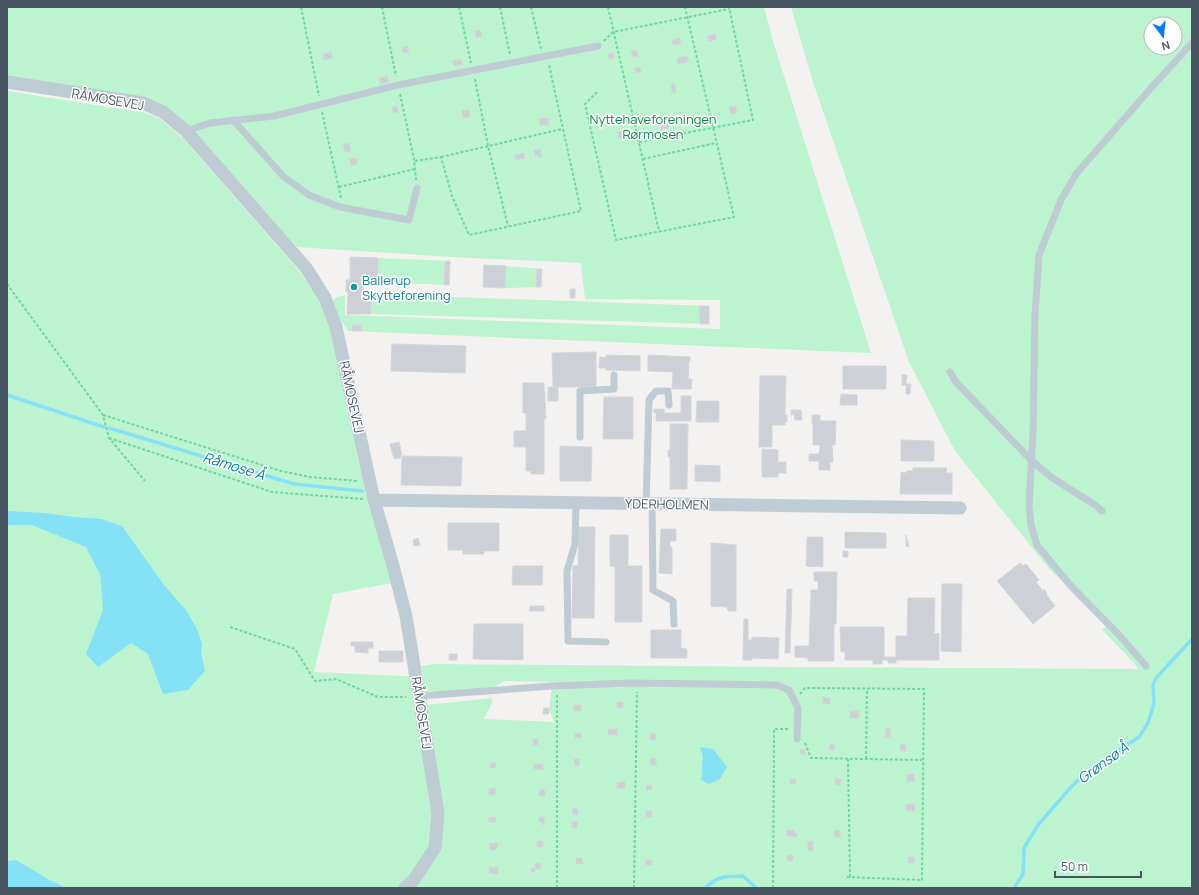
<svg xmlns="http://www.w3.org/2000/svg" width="1199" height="895" font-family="Manrope,sans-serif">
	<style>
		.green { fill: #bcf4d0; fill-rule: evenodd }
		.water { fill: #85e2f6 }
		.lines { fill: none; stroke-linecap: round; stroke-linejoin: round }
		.stream { stroke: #85e2f6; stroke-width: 3.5 }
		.building { fill: #cdd0d6; stroke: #d4d7dd }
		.path { stroke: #70d6a0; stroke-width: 2; stroke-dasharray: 3 2; stroke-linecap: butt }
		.lane { stroke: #c0ccd4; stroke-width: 7 }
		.street { stroke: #c0ccd4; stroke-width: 13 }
		.culture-dot { fill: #0f9aa8; stroke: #fff; stroke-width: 1.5 }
		.labels { text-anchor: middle; stroke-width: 3; stroke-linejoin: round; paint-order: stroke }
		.street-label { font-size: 13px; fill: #475561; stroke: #fff }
		.park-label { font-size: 13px; fill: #0d8645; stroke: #fff }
		.culture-label { font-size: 13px; fill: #0d838f; stroke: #fff; text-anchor: start }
		.water-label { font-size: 14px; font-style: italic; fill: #037f98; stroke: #fff }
	</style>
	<rect width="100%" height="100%" fill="#f4f1f1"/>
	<path class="green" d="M7,7H764L773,41L871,353L348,331C342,322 331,310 334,299L338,297L345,295V315L720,329V300L585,299L581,263L452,257L297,247L164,106L7,76Z
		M791,7H1192V888H7V91L146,113L160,119L183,138L300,272L319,299L331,329L367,500L392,583L333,594L314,672L424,677L421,666L435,664L788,667L1138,669L1134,663L1102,630L1110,624L1049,569L955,451L909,362L813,82ZM1151,24H1175V48H1151ZM505,681L555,682L552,686L549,709L554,722L484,719L492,703V698L427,705L428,691H486Z
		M378,258L450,261L449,285L377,282Z
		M506,266L542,269L541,287L505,288Z
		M371,294L709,306V324L371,314Z"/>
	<path class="water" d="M7,511L44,513L74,517L101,519L122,526L164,585L186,610L197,629L202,644L201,652L205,671L188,690L163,694L148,654L131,643L98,667L86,654L103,610L100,574L86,547L32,525H7Z
		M700,747L713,749L727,767L720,779L709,784L701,780L703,757Z
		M16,860L48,879L66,888H7V861Z"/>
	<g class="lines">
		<path class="stream" d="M7,395L104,427
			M109,428L294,484L362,491
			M705,888C718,876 726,876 743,876L756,888
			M1014,888L1023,874L1024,848L1038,825L1072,786L1089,770L1139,737L1148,723L1152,710L1154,703L1153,685L1156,678L1192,639"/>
	</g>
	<path class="building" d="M480,30L482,36L476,37L475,31Z
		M715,34L717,39L709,42L707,36Z
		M680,38L681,44L673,45L672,40Z
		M407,46L409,52L403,53L402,48Z
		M637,50L638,56L633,57L631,51Z
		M331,52L333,58L330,59L324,60L323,54Z
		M614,53V58L609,59L608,54Z
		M687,56L688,62L678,64L677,58Z
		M461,59L463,65L454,66L452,61Z
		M640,67L641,72L636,73L635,68Z
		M387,76L389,82L380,84L379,78Z
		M671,84H675L676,92L672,93Z
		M397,106L398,112L393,113L392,107Z
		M736,106L737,113L731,114L729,107Z
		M469,110L470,117L463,118L462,111Z
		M548,118L549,125H540L539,119Z
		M667,123L669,128L661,129L660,125Z
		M626,130L627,138H619L617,132Z
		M349,143L351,151L345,152L343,144Z
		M540,149L542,157L539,158L538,155L535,156L534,151Z
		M524,153L525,158L516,160L515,155Z
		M356,158L358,164L351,166L350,159Z
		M350,257L378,258V282H364L363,292H362V300H371V314H347L348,292H346V280H350Z
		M445,261H450L449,285H444Z
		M484,265L506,266L505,288L483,287Z
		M537,269H542L541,287H536Z
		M570,289H575V298H570Z
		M699,306H709V324H700Z
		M353,325H362V331H352Z
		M392,344L466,346L465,373L391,371Z
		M596,352V387H553L552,353Z
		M606,355L640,356V371L606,370V368H599L600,357L606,358Z
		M648,355L690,357V362L689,361L688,379H692L691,389H672L673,372L648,371Z
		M843,366H886V389H843Z
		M902,375H907L906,384H911L910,394H906V385H902Z
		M760,376H786L785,415H787V422H785V425H772V447H759Z
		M523,383H544L546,419L544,418V474H531V471H526V447H514V431H526V413H523Z
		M548,387H558V401H548Z
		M841,394L857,395V405H840Z
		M681,396H691V421H656V413H654V409H664V413H681Z
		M604,397H633V439H603Z
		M697,401H719V422H696Z
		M791,410H801L802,420H795L794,414L791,415Z
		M812,415H820V421H836L835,445H832L833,462H830V470H819V461H809V454H819L820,445H813V423H812Z
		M670,424H688L687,489H670V457H668V450H670Z
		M901,440L934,441V461H901Z
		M399,442L402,455H400L401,458L394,459L390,444Z
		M560,446L592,447L591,481H560Z
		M762,449L778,450V462H786V473H778V477H762Z
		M402,456L462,457L461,486L401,485Z
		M695,465L720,466V482L695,481Z
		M913,468H947L946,473H952V494H900L901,472L907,473V471H913Z
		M448,523H499V551H484V554H463V550H448Z
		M579,527H595L594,618H572L573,566L578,565Z
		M661,529H676V541H670V547H672V574L659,573Z
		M845,532L886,533V548H845Z
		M610,535H628V566H642V622H615V567L610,566Z
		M906,535L909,547L906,546Z
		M807,537H823V567L806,566Z
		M418,538L420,545L414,546L413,540Z
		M711,543L736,545V611H728L727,607L711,606Z
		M843,551H848V557H843Z
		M1020,563L1023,566L1026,564L1039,580L1036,582L1043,591L1044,589L1047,593L1046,594L1055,606L1033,624L997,581Z
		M513,566H543L542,585H512Z
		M814,572H837L836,624H834V661H808V658L795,657V646H809L811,590H818V581H814Z
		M942,584H962L961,652L941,651Z
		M787,589H792L790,653H785Z
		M908,598H935L934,634L939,633V660H896V663H888V660H882V664H873V660H845V652H841L840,627H884V657H896V636H907Z
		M530,606H544V611H529Z
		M744,619H748V640H752V637L779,638L778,659L752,658V660H743Z
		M474,624H523V660L473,659Z
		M651,630H681V648L687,649V658H651Z
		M351,642H373V648H368V653L355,652V646H351Z
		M379,651H403V662H379Z
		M449,654H457V660H449Z
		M823,697L830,698V704H823Z
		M617,702H623V708H617Z
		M574,705H581V711H574Z
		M544,708H549V714H543Z
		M850,711H859V718H850Z
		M886,728H891L890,737H885Z
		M608,729H617V735H608Z
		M575,733H581V738H575Z
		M650,733L656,734V740H650Z
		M533,739H538V745H533Z
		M830,744L835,745L834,750H829Z
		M900,744H906V751H900Z
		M800,749H805V754H800Z
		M649.5 762a3.5 3.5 0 1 1 7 0a3.5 3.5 0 1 1-7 0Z
		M574,759H580L579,766H575Z
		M490,763H496V768H490Z
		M534,764H543V770L534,769Z
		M914,774V781L907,782V775Z
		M835,778L841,779L840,785L835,784Z
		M790,779H796V784H790Z
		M617,782H625V788L617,789Z
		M647,785H652V790H646Z
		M489,788H496L495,795H489Z
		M538.5 793a3.5 3.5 0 1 1 7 0a3.5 3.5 0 1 1-7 0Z
		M906,804H915V811H906Z
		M573,808L578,809V815L572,814Z
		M646,811H652V817H646Z
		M489,817H496V822H489Z
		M539,817H544V825H542V822H539Z
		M572,822H578L577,828H572Z
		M787,830H794V833H797V837L787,836Z
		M833.5 834a3.5 3.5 0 1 1 7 0a3.5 3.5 0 1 1-7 0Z
		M536.5 844a3.5 3.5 0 1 1 7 0a3.5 3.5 0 1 1-7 0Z
		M808,841H813V851H808Z
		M489,843H498L496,850H490Z
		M787,855H793V861H787Z
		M908,857H914V863H908Z
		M576,858H582L583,864H576Z
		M646,860H652V865H646Z
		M535,863L541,864L540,869H535V872H531V868H535Z
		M489,867H498V874L489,873Z"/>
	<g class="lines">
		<path class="path" d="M301,7L319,96
			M382,7L396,76
			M459,7L471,63
			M500,7L510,55
			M531,7L541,49
			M608,7L659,231
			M604,41L613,32L729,9
			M475,79L488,146L508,226
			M597,92L585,104L616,240L734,217L685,7
			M400,94L414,159L416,180
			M322,112L341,198
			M639,142L753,120L729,7
			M441,157L562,129
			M643,159L716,143
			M415,161L441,157L452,196L469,235L581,211L549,65
			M339,187L415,169
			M7,284L103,415L109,438L145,481
			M103,415L281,471L310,477L358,481
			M109,438L272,492L363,499
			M230,627L295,649L315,681L336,679L378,697H406
			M800,694L805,688L924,689L922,880L846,877
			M805,743L811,758L922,760
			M848,759L850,877
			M866,759L867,689
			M557,888V695
			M634,888L637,692
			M773,888L774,729H789"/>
		<path class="lane" d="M233,120L284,177L309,195L340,207L409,220L417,188
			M186,131L210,123L274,116L398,85L598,46
			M950,372L955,381L1031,460L1051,477L1095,505L1102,511
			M580,437V391L614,389V375
			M576,503L575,544L567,571L568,641L606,642
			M646,504L649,400L656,391H668L669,405
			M652,504L653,590L673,601L674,624
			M1146,666L1120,636L1070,585L1037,545L1031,525L1029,506L1033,432L1035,314L1039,255L1061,200L1076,174L1151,88L1192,43
			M420,696L552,686L630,683L776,685L789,690L798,708L797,739"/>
		<path class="street" d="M7,82L143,103L163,112L186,131L307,269L325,298L336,327L374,500L392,562L406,616L438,813L435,848L413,881L405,888
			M374,500L960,508"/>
	</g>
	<circle class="culture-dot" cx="354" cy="287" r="4"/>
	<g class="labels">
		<g class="street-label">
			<text transform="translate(108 99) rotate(10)" y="5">RÅMOSEVEJ</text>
			<text transform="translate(352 397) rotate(78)" y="5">RÅMOSEVEJ</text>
			<text transform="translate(667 504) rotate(1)" y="5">YDERHOLMEN</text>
			<text transform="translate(422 713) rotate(81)" y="5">RÅMOSEVEJ</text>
		</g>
		<g class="park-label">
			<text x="653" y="124">Nyttehaveforeningen<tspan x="653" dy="15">Rørmosen</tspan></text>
		</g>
		<g class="culture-label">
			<text x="362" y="285">Ballerup<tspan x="362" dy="15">Skytteforening</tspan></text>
		</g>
		<g class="water-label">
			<text transform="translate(234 466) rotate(17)" y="5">Råmose Å</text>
			<text transform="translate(1103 763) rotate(-36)" y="5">Grønsø Å</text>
		</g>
	</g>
	<rect width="1199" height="895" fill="none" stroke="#475561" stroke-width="16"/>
	<g transform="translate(1163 36) rotate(164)"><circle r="19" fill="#ffffff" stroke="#b5bbc0"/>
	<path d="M0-3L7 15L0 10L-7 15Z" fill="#0678f9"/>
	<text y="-6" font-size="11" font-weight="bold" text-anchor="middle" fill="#475561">N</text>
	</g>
	<path d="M1055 871v6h86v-6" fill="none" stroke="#475561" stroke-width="2"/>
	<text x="1061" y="871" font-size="12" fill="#475561" stroke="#ffffff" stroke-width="3" paint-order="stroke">50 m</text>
</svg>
